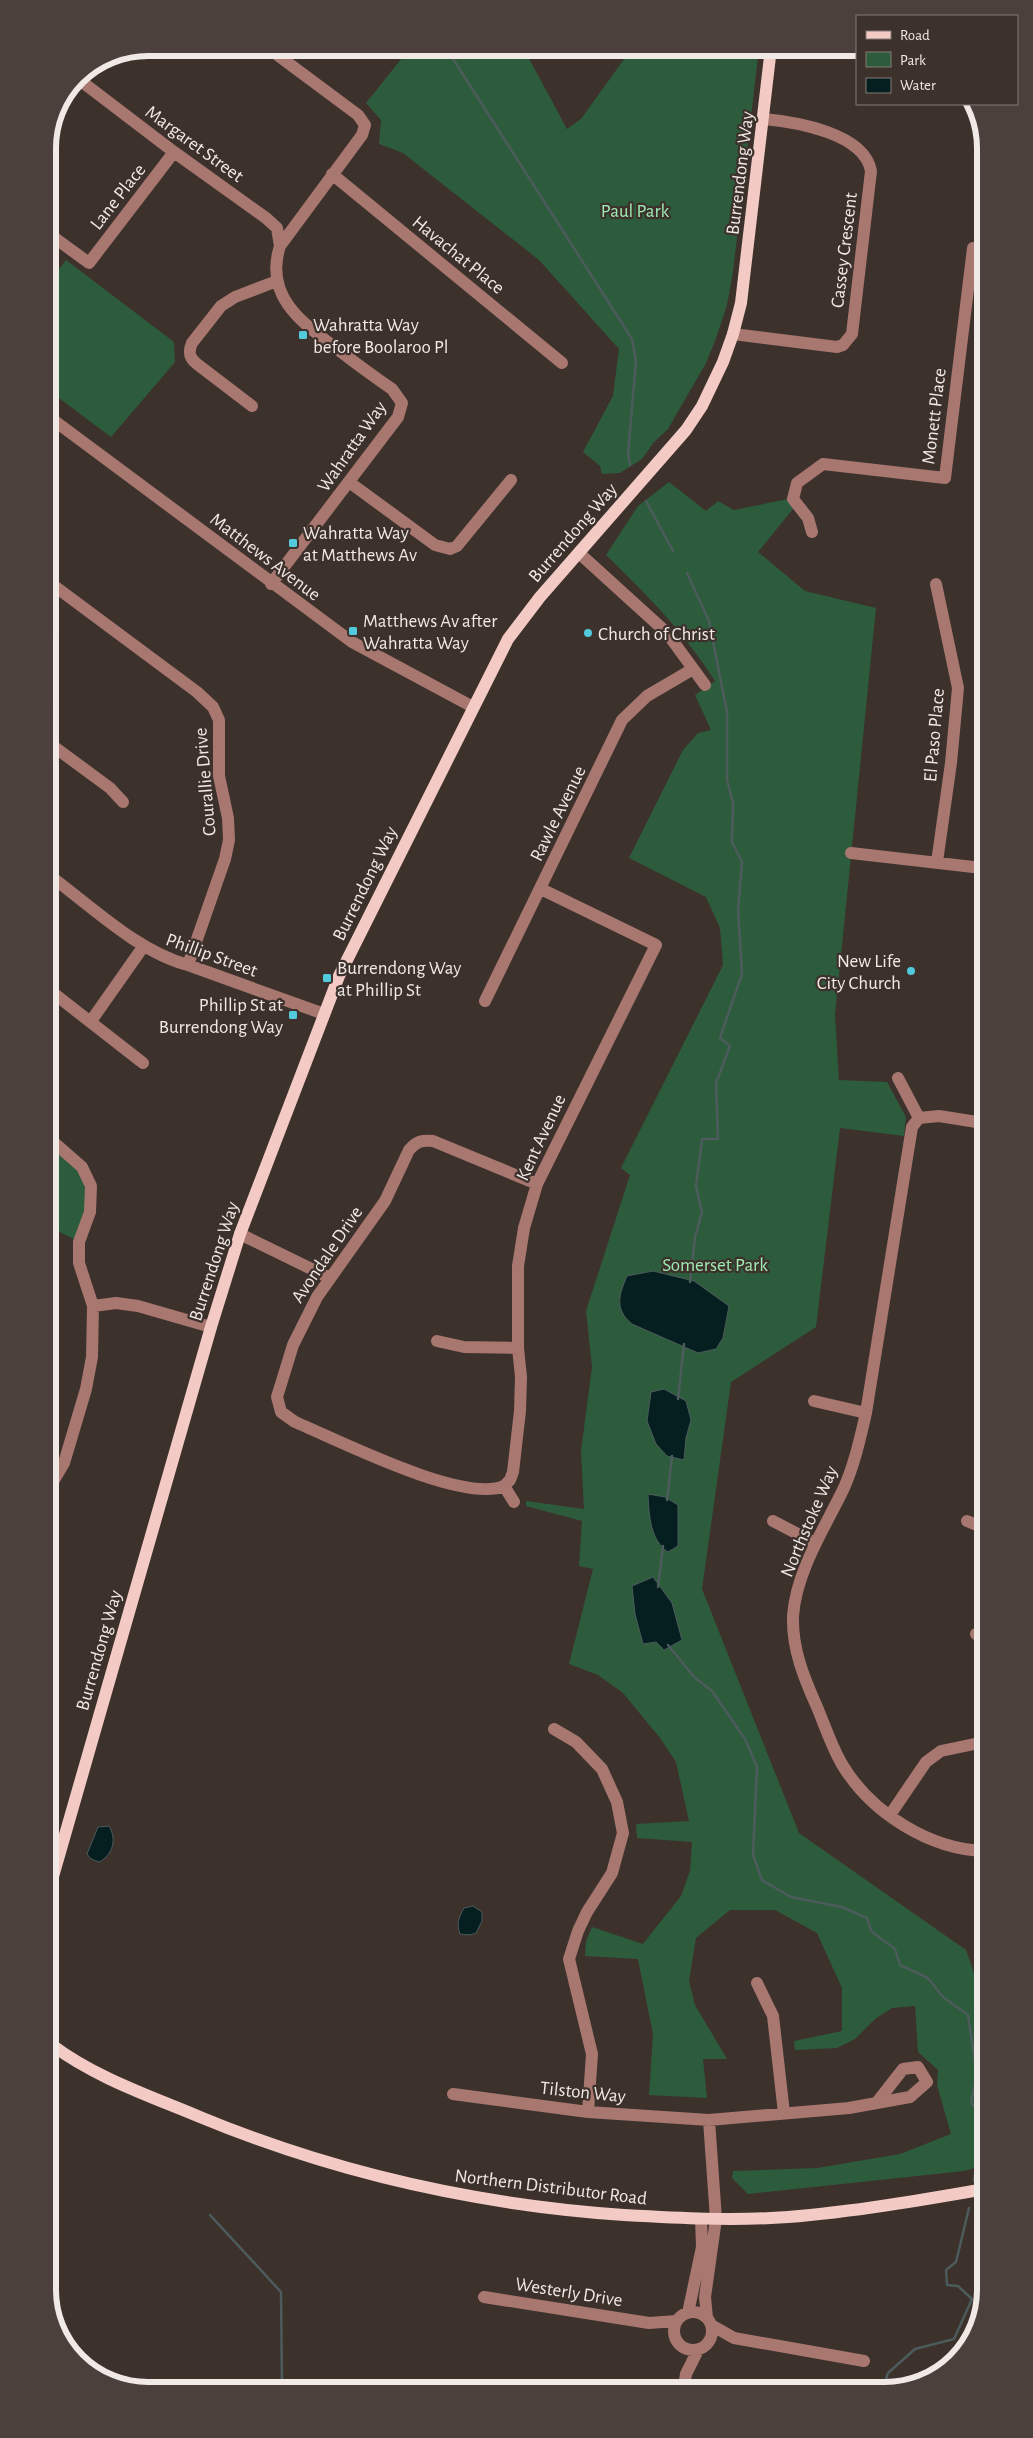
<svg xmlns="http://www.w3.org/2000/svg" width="1033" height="2438" font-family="'Alegreya Sans',sans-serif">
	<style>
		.green { fill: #2d5c3c }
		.water { fill: #051e20; stroke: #4c5b5b }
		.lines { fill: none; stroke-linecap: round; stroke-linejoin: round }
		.stream { stroke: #4c5b5b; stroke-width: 2.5 }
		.minor { stroke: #a77770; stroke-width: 12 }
		.major { stroke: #f3cac4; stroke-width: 12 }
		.poi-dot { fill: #53cadc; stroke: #3d312c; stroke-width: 2 }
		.labels { text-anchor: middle; stroke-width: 4.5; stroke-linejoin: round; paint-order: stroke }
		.street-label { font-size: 19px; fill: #f1e9e6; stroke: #3d312c }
		.park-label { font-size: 19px; fill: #9eeab3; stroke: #3d312c }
		.poi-label { font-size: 19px; fill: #f1e9e6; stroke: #3d312c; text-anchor: start }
		.rim { fill: none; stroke: #f1e9e6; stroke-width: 6 }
	</style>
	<rect width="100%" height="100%" fill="#3d312c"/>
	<path class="green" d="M410,48H519L526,53L567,129L581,119L632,48H759L733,272L727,305L715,341L706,363L668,429L654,442L642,459L620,473L602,474L600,466L583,452L613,396L619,349L539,260L403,153L379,144L381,120L366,103Z
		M66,260L174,342L175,362L111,437L48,390V283Z
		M669,482L706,511L718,501L734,510L788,499L793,509L758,552L805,591L876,608L835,1015L839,1080L887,1082L906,1117L904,1136L840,1128L816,1327L731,1382L702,1589L799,1833L966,1950L985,2005V2165L964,2171L748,2194L732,2178L733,2171L817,2168L900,2154L951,2134L937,2085L938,2070L918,2052L915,2006L892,2008L875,2019L855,2039L837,2048L795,2050L794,2041L842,2031V1988L817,1933L775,1910H730L696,1938L689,1981L695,2005L727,2059H703L707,2098L649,2095L653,2034L638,1959L585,1956L586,1941L592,1927L643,1944L681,1896L690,1871L692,1842L637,1838L636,1824L689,1821L676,1762L660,1738L623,1693L598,1675L569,1664L593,1569L579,1566L582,1521L526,1506V1501L584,1509L581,1451L592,1367L586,1311L630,1175L621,1168L723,965L720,928L706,897L629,858L683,750L698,733L711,730L695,695L715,681C683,631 649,597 606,555L638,506Z
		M50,1139L91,1186L79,1242L54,1229L50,1224Z"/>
	<path class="water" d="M653,1271L694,1281L729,1306L723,1338L716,1349L698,1353L632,1324C614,1309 619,1295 627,1276Z
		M664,1389L686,1401L691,1420L686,1438L684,1460L667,1456L656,1444L647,1421L651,1392Z
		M648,1494L665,1497L678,1505V1546L668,1552C650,1540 649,1515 648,1494Z
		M653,1577L672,1603L682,1640L664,1650L656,1642L643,1644L635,1614L632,1586Z
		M109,1826C117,1839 113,1855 99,1862L91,1859L87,1854L98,1827Z
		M473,1906L482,1912V1921L476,1933L470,1935L460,1934C456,1924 459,1917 464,1908Z"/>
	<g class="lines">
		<path class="stream" d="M446,48L632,339L636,361L628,453L630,465
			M646,501L673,551
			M687,573L709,621L727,712V780L733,803L732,842L742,862L738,910L742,974L720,1038L730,1046L716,1083L718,1139H702L696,1186L702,1212L695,1237L690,1282
			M678,1399L684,1344
			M667,1500L672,1456
			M658,1587L663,1546
			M668,1645L694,1677L712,1691L745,1739L757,1767L753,1855L762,1880L791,1897L842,1907L867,1918L871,1931L895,1949L900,1965L928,1978L943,1997L968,2015L977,2075L971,2102L983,2119L974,2181
			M210,2215L281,2292L282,2389
			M884,2385L888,2373L915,2349L954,2339L972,2299L958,2286L947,2285L946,2270L956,2262L969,2208"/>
		<path class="minor" d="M268,48L358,115L365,125L362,135L280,246C264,296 301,322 336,348C354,362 373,376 392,389L402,403L398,417L271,584
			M77,78L174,152L266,218L277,228L280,246
			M332,174L562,363
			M48,233L89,263L174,152
			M733,334L837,347L843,345L852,334L871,171C864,133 796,122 764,119
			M252,406L197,364C189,358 188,352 192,343L221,306L235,297L277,281
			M48,416L352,642L473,707
			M349,482L435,545L450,549L457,546L511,480
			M812,532L808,518L793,499L797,483L823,464L945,478L973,248L981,249
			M579,553L667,633L705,685
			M49,582L197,692L213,707L219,720V776L228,818L229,840L225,859L188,965
			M936,584L958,688L951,763L937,862
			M49,743L110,788L123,802
			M851,853L982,868
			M49,875C91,906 138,952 188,965L324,1014
			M52,992L143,1063
			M485,1001L622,720L647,696L693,669
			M91,1021L143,947
			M898,1078L919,1118
			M983,1123L939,1116L919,1118L912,1127L866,1413C860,1439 854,1466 843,1490C824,1529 796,1572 793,1616C792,1649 804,1678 817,1707C825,1726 832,1748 843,1766C872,1813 929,1849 984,1851
			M50,1139L82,1167L91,1186L90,1212L79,1242V1263L93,1306L92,1357L86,1389L64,1463L54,1480
			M240,1234L330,1278
			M93,1306L116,1303L138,1306L211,1327
			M437,1341L464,1347L518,1348
			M814,1401L866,1413
			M504,1486L510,1480L513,1472L520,1411L521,1377L518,1348V1266L524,1228L537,1184L656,945L541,889
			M514,1502L504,1486C463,1504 338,1440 295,1422L281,1412L277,1397L293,1345L317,1297L385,1201L409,1150C417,1141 422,1140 433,1141L537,1184
			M773,1521L815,1543
			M967,1521L984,1528
			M976,1634L984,1633
			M554,1729L576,1742L602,1769L617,1802L623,1833L612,1873L587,1912L578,1931L569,1959L592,2054L588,2112
			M890,1815L926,1762L941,1751L984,1742
			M757,1983L773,2016L784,2113
			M453,2094L588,2112L709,2120L849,2108L910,2097L927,2082L918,2067L903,2069L878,2101
			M484,2297L649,2323L677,2321
			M674 2331a19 19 0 1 1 38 0a19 19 0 1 1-38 0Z
			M688,2313L702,2247L701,2219
			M707,2318L705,2297L716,2219L709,2120
			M711,2325L734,2338L864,2361
			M684,2387L686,2374L698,2350"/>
		<path class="major" d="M52,1880L211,1327L240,1234L339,976L508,639L540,597L686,430L702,406L723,362L733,334L741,303L771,48
			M52,2045C96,2078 150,2096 200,2117C335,2173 478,2205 624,2215C678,2218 733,2221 788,2217C852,2212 922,2200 985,2189"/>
	</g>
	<g class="poi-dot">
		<rect x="298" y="330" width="10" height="10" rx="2.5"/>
		<rect x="288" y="538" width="10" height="10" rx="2.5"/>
		<rect x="348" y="626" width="10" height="10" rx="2.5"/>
		<circle cx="588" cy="633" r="5"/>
		<circle cx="911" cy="971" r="5"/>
		<rect x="322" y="973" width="10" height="10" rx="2.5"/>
		<rect x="288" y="1010" width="10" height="10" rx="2.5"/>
	</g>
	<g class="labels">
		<g class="street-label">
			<text transform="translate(195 143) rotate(36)" y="7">Margaret Street</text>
			<text transform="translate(739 173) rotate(-83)" y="7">Burrendong Way</text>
			<text transform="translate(117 196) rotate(-52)" y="7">Lane Place</text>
			<text transform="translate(843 250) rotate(-83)" y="7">Cassey Crescent</text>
			<text transform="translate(459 254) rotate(39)" y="7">Havachat Place</text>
			<text transform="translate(933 416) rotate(-83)" y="7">Monett Place</text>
			<text transform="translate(351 446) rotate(-55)" y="7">Wahratta Way</text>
			<text transform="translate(572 532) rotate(-49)" y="7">Burrendong Way</text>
			<text transform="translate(266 556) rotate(37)" y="7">Matthews Avenue</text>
			<text transform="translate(933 735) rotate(-85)" y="7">El Paso Place</text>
			<text transform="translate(204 782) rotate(-95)" y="7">Courallie Drive</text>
			<text transform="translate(557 813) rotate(-64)" y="7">Rawle Avenue</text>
			<text transform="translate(364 883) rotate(-64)" y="7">Burrendong Way</text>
			<text transform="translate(212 954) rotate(20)" y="7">Phillip Street</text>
			<text transform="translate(540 1137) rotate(-65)" y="7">Kent Avenue</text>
			<text transform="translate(326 1254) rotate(-56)" y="7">Avondale Drive</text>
			<text transform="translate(213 1261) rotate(-72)" y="7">Burrendong Way</text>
			<text transform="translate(808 1521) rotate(-67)" y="7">Northstoke Way</text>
			<text transform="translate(98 1650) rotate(-74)" y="7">Burrendong Way</text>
			<text transform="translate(583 2091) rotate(6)" y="7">Tilston Way</text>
			<text transform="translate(551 2186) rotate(7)" y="7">Northern Distributor Road</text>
			<text transform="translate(569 2291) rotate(9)" y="7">Westerly Drive</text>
		</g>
		<g class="park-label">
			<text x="635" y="217">Paul Park</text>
			<text x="715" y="1271">Somerset Park</text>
		</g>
		<g class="poi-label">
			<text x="313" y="331">Wahratta Way<tspan x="313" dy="22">before Boolaroo Pl</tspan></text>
			<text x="303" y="539">Wahratta Way<tspan x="303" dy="22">at Matthews Av</tspan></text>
			<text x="363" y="627">Matthews Av after<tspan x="363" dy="22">Wahratta Way</tspan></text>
			<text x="598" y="640">Church of Christ</text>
			<text x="901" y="967" text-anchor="end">New Life<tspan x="901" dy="22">City Church</tspan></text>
			<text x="337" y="974">Burrendong Way<tspan x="337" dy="22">at Phillip St</tspan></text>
			<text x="283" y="1011" text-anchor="end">Phillip St at<tspan x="283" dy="22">Burrendong Way</tspan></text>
		</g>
	</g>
	<path d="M0 0H1033V2438H0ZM148 56H885A92 92 0 0 1 977 148V2290A92 92 0 0 1 885 2382H148A92 92 0 0 1 56 2290V148A92 92 0 0 1 148 56Z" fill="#4b403b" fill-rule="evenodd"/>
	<path class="rim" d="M148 56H885A92 92 0 0 1 977 148V2290A92 92 0 0 1 885 2382H148A92 92 0 0 1 56 2290V148A92 92 0 0 1 148 56Z"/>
	<rect x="856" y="15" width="162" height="90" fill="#3d312c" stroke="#857b76"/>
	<rect x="866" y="31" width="25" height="8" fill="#f3cac4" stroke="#857b76"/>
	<text x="900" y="40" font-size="15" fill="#f1e9e6">Road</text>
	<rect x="866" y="52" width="25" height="15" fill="#2d5c3c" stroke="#857b76"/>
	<text x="900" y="65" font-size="15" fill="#f1e9e6">Park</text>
	<rect x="866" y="78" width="25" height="15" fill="#051e20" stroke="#857b76"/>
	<text x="900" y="90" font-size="15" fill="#f1e9e6">Water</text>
</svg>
